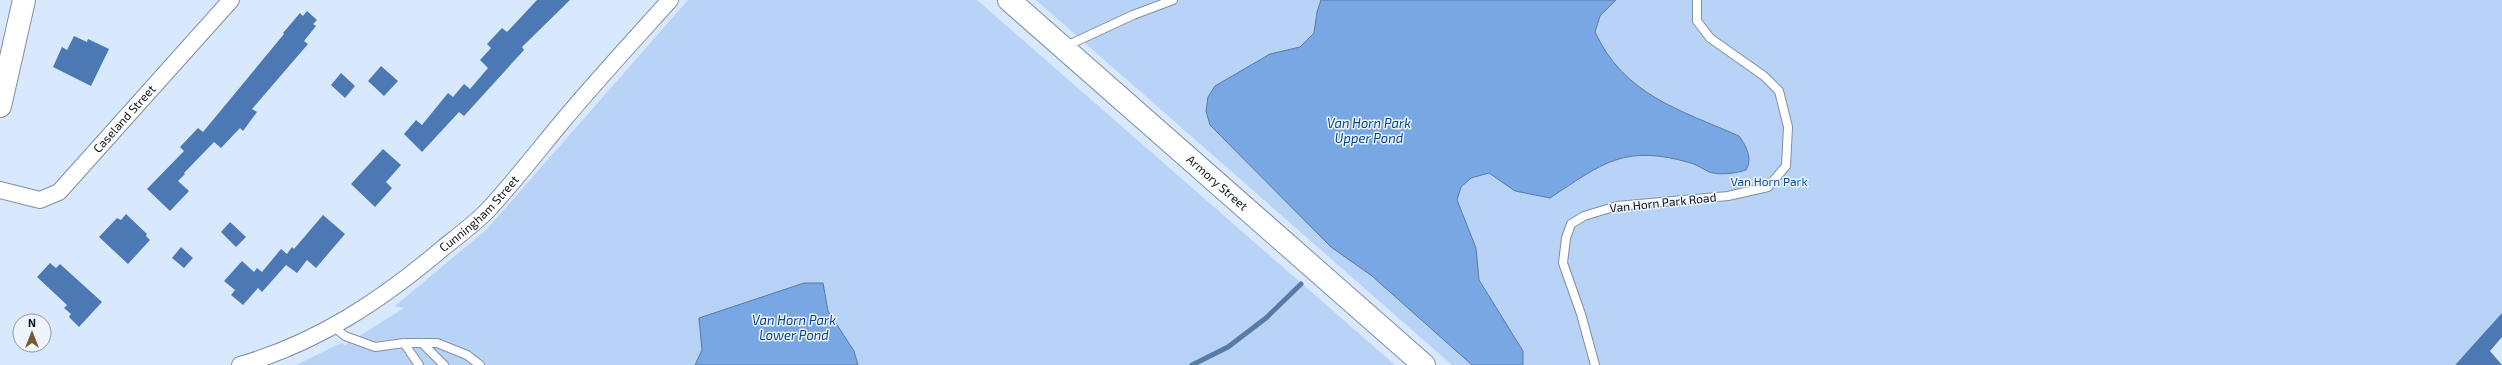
<svg xmlns="http://www.w3.org/2000/svg" width="2502" height="365" font-family="'Exo 2',sans-serif">
	<style>
		.green { fill: #b8d3f6 }
		.water { fill: #79a7e4; stroke: #587aa7 }
		.lines { fill: none; stroke-linecap: round; stroke-linejoin: round }
		.stream { stroke: #587aa7; stroke-width: 5 }
		.building { fill: #4c79b3 }
		.service-casing { stroke: #818fa2; stroke-width: 10 }
		.minor-casing { stroke: #818fa2; stroke-width: 18 }
		.secondary-casing { stroke: #818fa2; stroke-width: 24 }
		.service { stroke: #fff; stroke-width: 8 }
		.minor { stroke: #fff; stroke-width: 16 }
		.secondary { stroke: #fff; stroke-width: 22 }
		.labels { text-anchor: middle; stroke-width: 3; stroke-linejoin: round; paint-order: stroke }
		.street-label { font-size: 12px; fill: #0c1118; stroke: #eef4fd }
		.park-label { font-size: 12px; fill: #0d4c94; stroke: #eef4fd }
		.water-label { font-size: 13px; font-style: italic; fill: #02458d; stroke: #eef4fd }
	</style>
	<rect width="100%" height="100%" fill="#d8e8fd"/>
	<path class="green" d="M688,0H977L1395,365H296L341,343L345,345L404,308L395,306L487,229Z
		M1036,0H2502V315L2454,365H1452Z"/>
	<path class="water" d="M1321,0H1616L1600,16L1595,32C1624,95 1680,110 1739,136C1746,146 1753,158 1746,170C1737,173 1723,175 1713,173C1709,173 1698,165 1691,163C1625,144 1604,162 1550,198L1515,191L1489,173L1471,178L1461,187L1457,200L1476,248L1479,280L1523,351V365H1472L1372,276L1331,247L1210,125L1206,111L1208,97L1215,86L1270,54L1300,47L1314,33L1317,12Z
		M804,283H823L828,311L854,351L858,365H695L702,350L699,318Z"/>
	<g class="lines">
		<path class="stream" d="M1192,365L1228,347L1266,318L1301,284"/>
	</g>
	<path class="building" d="M537,0H570L522,47L524,50L464,116L459,112L422,152L404,134L416,120L422,125L448,93L453,97L464,84L470,89L488,68L480,60L491,48L487,44L502,28L507,32Z
		M307,11L317,20L313,24L316,26L304,41L308,44L252,109L257,112L243,131L240,128L221,148L214,142L184,173L185,174L178,181L189,191L170,211L147,189L184,151L180,147L198,128L203,132L284,34L283,33L300,13L303,16Z
		M74,36L87,42L88,39L109,49L91,86L53,67L62,47L67,50Z
		M381,66L398,81L384,96L368,81Z
		M341,73L355,86L345,98L331,85Z
		M383,149L401,165L386,182L392,188L375,207L351,184Z
		M126,214L147,234L146,236L150,240L128,264L99,237L117,218L121,220Z
		M323,215L345,234L316,268L307,260L297,273L286,265L262,292L258,288L243,305L231,295L235,290L224,281L242,261L254,272L257,268L262,272L281,249L287,254L292,247L294,249Z
		M230,222L246,237L236,247L221,232Z
		M181,247L193,258L184,268L172,258Z
		M50,263L56,268L60,264L102,302L79,327L69,317L71,314L64,308L67,305L37,277Z
		M2502,313V337L2490,351L2502,365H2455Z"/>
	<g class="lines">
		<defs>
			<path id="service" d="M1064,47L1133,15L1173,0
				M334,327L345,336L375,347L404,343H437L467,355L480,365
				M404,343L419,365
				M422,343L444,365
				M1595,365L1581,314L1563,263L1566,238L1571,224L1584,216L1617,206L1728,196L1768,187L1786,166L1788,127L1779,91L1764,76L1710,38L1697,21V0"/>
			<g id="minor">
				<path id="s1" d="M0,190L40,200L59,192L231,0"/>
				<path id="s2" d="M240,365C317,343 382,300 443,248C458,236 474,224 487,211C513,183 537,152 561,123C596,81 633,41 670,0"/>
			</g>
			<g id="secondary">
				<path id="s3" d="M1009,0L1424,365"/>
				<path d="M0,106L24,0"/>
			</g>
		</defs>
		<use href="#service" class="service-casing"/>
		<use href="#minor" class="minor-casing"/>
		<use href="#secondary" class="secondary-casing"/>
		<use href="#service" class="service"/>
		<use href="#minor" class="minor"/>
		<use href="#secondary" class="secondary"/>
	</g>
	<g class="labels">
		<g class="street-label">
			<text dy="4" stroke="none"><textPath href="#s1" startOffset="160">Caseland Street</textPath></text>
			<text dy="4" stroke="none"><textPath href="#s3" startOffset="277">Armory Street</textPath></text>
			<text transform="translate(1663 203) rotate(-6)" y="4">Van Horn Park Road</text>
			<text dy="4" stroke="none"><textPath href="#s2" startOffset="286">Cunningham Street</textPath></text>
		</g>
		<g class="park-label">
			<text x="1769" y="186">Van Horn Park</text>
		</g>
		<g class="water-label">
			<text x="1369" y="128">Van Horn Park<tspan x="1369" dy="15">Upper Pond</tspan></text>
			<text x="794" y="325">Van Horn Park<tspan x="794" dy="15">Lower Pond</tspan></text>
		</g>
	</g>
	<g transform="translate(32 333)"><circle r="19" fill="#eef4fd" stroke="#9499a1"/>
	<path d="M0-3L7 15L0 10L-7 15Z" fill="#775a2e"/>
	<text y="-6" font-size="11" font-weight="bold" text-anchor="middle" fill="#0c1118">N</text>
	</g>
</svg>
